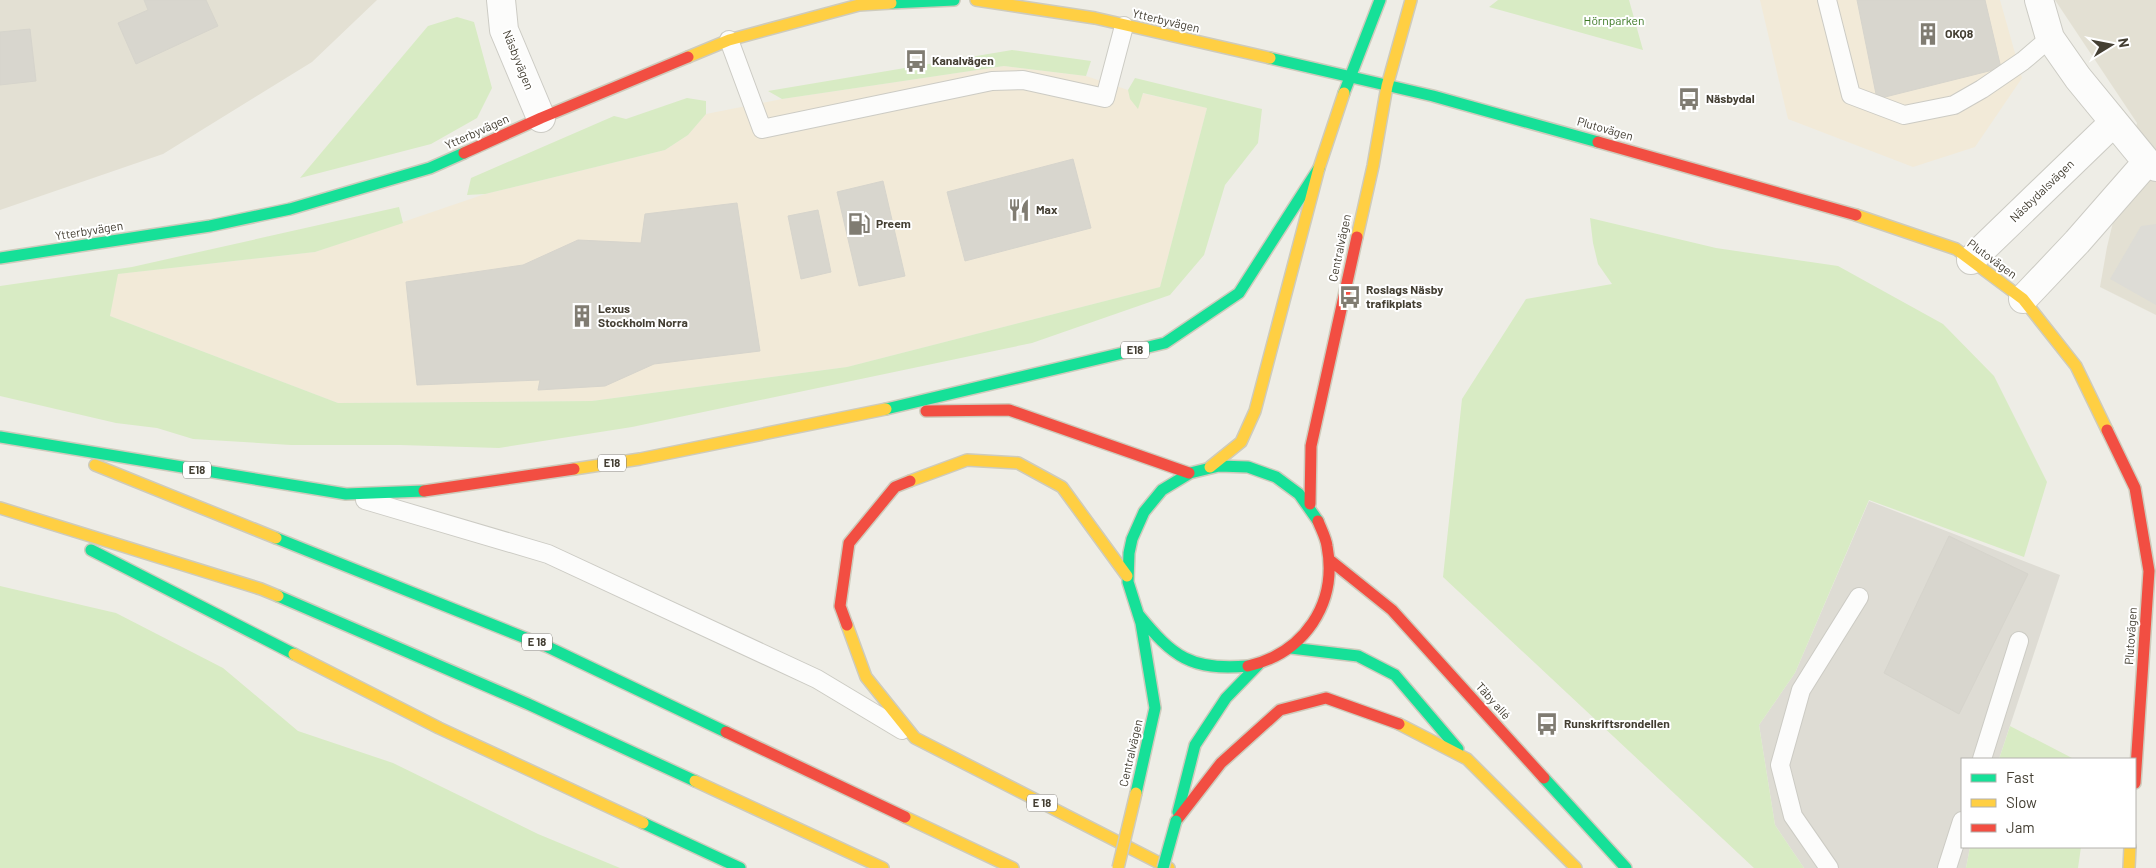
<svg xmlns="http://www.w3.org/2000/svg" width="2156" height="868" font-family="Barlow,sans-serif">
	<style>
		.residential { fill: #e3e0d3 }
		.commercial { fill: #f2ead8 }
		.industrial { fill: #dedcd4 }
		.green { fill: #d8ebc4 }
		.parking { fill: #dddcd6 }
		.building { fill: #d8d6ce; stroke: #d6d4cc }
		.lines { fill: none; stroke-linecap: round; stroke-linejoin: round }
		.lane-casing { stroke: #cccbc4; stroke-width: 20 }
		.street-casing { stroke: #cccbc4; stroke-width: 30 }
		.fast-casing { stroke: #cecbbc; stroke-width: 14 }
		.slow-casing { stroke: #cecbbc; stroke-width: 14 }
		.jam-casing { stroke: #cecbbc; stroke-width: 14 }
		.lane { stroke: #fcfcfb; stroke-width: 18 }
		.street { stroke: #fcfcfb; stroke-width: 28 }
		.fast { stroke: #16e098; stroke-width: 11 }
		.slow { stroke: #ffcf43; stroke-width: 11 }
		.jam { stroke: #f24e42; stroke-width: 11 }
		.fast-bridge-casing { stroke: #cecbbc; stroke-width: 14; stroke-linecap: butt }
		.slow-bridge-casing { stroke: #cecbbc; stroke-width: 14; stroke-linecap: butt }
		.fast-bridge { stroke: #16e098; stroke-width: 11 }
		.slow-bridge { stroke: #ffcf43; stroke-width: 11 }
		.labels { text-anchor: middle; stroke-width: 4; stroke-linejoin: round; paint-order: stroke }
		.shield { fill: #fff; stroke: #7c7970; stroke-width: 1 }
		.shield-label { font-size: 11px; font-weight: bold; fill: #443f33 }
		.street-label { font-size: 12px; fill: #443f33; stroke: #fff }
		.park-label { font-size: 12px; fill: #3c7824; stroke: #fff }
		.poi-label { font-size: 12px; font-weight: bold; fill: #443f33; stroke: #fff; text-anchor: start }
	</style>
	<rect width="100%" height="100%" fill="#eeede6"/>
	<path class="residential" d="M0,0H377L312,62L163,154L0,210Z
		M2055,0H2156V315L2100,287L2107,247L2137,123Z"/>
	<path class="commercial" d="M1760,0H2000L2022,78L1975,147L1913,167L1788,119Z
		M1004,66L1086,76L1128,90L1207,108L1160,287L847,367L592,401L338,403L110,316L117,274L315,252L485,194L665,150L688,135L706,114L782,99Z"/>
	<path class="industrial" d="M1869,501L2060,575L1999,759H1962V847H1970L1966,868H1804L1775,825L1759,725L1795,673Z"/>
	<path class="green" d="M1498,0H1629L1643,50L1489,7Z
		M457,17L474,22L492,88L477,118L431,144L300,178L428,26Z
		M1012,50L1091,61L1086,76L1004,66L782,99L768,91Z
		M1135,78L1262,109L1258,143L1225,185L1204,255L1170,295L1032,343L632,427L499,448L400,445H291L193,439L157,428L116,423L0,396V286L132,267L399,207L403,223L315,252L118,274L110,316L338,403L592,401L847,367L1160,287L1207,108L1143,93L1138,109L1130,99L1128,90Z
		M687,98L706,101V114L688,135L665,150L485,194L467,195L471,178L614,116L626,119Z
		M1590,218L1716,248L1838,266L1943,324L1994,376L2047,482L2024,557L1869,500L1795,673L1759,725L1775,825L1804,868H1754L1443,577L1462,399L1526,299L1612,284L1598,264L1593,243Z
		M0,586L116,613L223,668L298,731L393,763L538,834L620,868H0Z
		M2010,726L2074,759H1999Z
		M1970,847H2081L2078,868H1966Z"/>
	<path class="parking" d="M2156,224V305L2110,279L2141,226Z"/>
	<path class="building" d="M144,0H206L218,26L136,64L118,23L148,10Z
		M1857,0H1985L2001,68L1877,99Z
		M30,29L36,81L0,85V32Z
		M1073,159L1091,228L965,261L947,192Z
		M883,181L905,276L859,286L837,192Z
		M737,203L760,351L654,364L605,386L538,390L540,380L417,385L406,282L523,265L578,240L641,243L645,214Z
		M818,210L831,272L801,279L788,216Z
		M1949,536L2028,574L1959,714L1884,673Z"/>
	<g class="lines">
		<defs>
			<path id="lane" d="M1827,0L1851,95L1904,115L1954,105L1982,89L2023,61L2050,38
				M729,40L762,129L992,81L1023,80L1105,98L1124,26
				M365,500L548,554L817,679L902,730
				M1982,759L2019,641
				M1829,868L1793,816L1780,765L1801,690L1859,597
				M1947,868L1962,821"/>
			<path id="street" d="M501,0L504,30L541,118
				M2039,0L2050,38L2078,78L2147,162L2156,167
				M1971,260L2114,122
				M2023,299L2077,242L2147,162"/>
			<path id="fast" d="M891,3L954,0
				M1270,58L1433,96L1598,142
				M1344,93L1380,0
				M0,258L210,226L290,209L430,168L464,153
				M886,409L1165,343L1239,293L1319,168
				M0,437L346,494L424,491
				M276,538L548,647L726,732
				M91,550L294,654
				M278,596L528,704L695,781
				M1138,614C1173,657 1191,671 1248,666
				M1291,648L1358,656L1395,675L1458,749
				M1544,778L1626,868
				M1136,793L1155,708L1141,623L1128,582L1129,553L1132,539L1144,512L1162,490L1190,473L1219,466L1248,467L1276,477L1299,494L1318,521
				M1178,812L1195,745L1226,698L1258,665
				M643,823L740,868"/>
			<path id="slow" d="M976,0L1095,18L1270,58
				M688,57L729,40L859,5L891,3
				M1856,215L1956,249L2023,299L2076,366L2107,430
				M1357,237L1373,166L1387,86L1411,0
				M95,465L276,538
				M1210,467L1241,442L1255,411L1319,168L1344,93
				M574,469L640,459L886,409
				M910,481L967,460L1018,463L1062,487L1127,576
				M0,508L261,589L278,596
				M847,625L866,677L915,738L1169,868
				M294,654L439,728L643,823
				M1399,724L1467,759L1576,868
				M695,781L883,868
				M905,817L1013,868
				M2129,868L2130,847"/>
			<path id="jam" d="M1598,142L1856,215
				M464,153L541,118L688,57
				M926,411L1009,410L1189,473
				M2107,430L2135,488L2149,571L2135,783
				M424,491L574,469
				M1310,504L1311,446L1357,237
				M1331,561L1392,610L1544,778
				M847,625L840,606L849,543L895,487L910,481
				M1248,666C1304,653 1338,604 1327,546C1326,538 1321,529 1318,521
				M726,732L905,817
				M1176,821L1221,763L1280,710L1326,698L1399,724"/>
		</defs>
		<use href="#lane" class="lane-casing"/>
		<use href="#street" class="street-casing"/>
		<use href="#fast" class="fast-casing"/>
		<use href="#slow" class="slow-casing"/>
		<use href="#jam" class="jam-casing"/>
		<use href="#lane" class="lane"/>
		<use href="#street" class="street"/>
		<use href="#fast" class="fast"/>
		<use href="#slow" class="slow"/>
		<use href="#jam" class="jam"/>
		<defs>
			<path id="fast-bridge" d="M1163,868L1176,821"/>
			<path id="slow-bridge" d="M1118,868L1136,793"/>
		</defs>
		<use href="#fast-bridge" class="fast-bridge-casing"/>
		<use href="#slow-bridge" class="slow-bridge-casing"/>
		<use href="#fast-bridge" class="fast-bridge"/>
		<use href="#slow-bridge" class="slow-bridge"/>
	</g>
	<defs>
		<symbol id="building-bare" viewBox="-9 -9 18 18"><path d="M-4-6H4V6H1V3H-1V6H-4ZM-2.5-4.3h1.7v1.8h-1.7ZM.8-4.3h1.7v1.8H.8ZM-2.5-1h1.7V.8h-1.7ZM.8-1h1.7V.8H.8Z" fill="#807c72" stroke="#fff" stroke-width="2.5" paint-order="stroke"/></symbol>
		<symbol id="bus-bare" viewBox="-9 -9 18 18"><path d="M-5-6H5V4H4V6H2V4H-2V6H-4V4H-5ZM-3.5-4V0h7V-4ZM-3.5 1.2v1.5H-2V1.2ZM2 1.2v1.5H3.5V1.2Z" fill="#807c72" stroke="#fff" stroke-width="2.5" paint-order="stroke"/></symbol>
		<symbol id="restaurant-bare" viewBox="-9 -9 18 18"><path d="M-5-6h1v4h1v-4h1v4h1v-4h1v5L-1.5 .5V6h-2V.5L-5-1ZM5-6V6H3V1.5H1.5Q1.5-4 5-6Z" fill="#807c72" stroke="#fff" stroke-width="2.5" paint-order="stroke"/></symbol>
		<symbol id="fuel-bare" viewBox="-9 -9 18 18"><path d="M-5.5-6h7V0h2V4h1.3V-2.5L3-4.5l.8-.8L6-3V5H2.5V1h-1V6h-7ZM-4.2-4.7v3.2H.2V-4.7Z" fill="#807c72" stroke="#fff" stroke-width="2.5" paint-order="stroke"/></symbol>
	</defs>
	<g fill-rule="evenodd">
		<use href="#building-bare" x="1912" y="18" width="32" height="32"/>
		<use href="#bus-bare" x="900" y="45" width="32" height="32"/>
		<use href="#bus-bare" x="1673" y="83" width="32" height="32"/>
		<use href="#restaurant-bare" x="1003" y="194" width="32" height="32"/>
		<use href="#fuel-bare" x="843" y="208" width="32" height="32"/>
		<use href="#bus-bare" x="1334" y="281" width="32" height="32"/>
		<use href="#building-bare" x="566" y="300" width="32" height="32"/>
		<use href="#bus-bare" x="1531" y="708" width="32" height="32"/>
	</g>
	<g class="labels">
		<g class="shield">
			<rect x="1121" y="341.5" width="28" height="17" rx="4"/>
			<rect x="598" y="454.5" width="28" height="17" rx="4"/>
			<rect x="183" y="461.5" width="28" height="17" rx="4"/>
			<rect x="522" y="633.5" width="30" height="17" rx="4"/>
			<rect x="1027" y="794.5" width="30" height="17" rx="4"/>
		</g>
		<g class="shield-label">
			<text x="1135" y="354">E18</text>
			<text x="612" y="467">E18</text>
			<text x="197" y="474">E18</text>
			<text x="537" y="646">E 18</text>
			<text x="1042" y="807">E 18</text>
		</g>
		<g class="street-label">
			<text transform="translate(1166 21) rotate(13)" y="4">Ytterbyvägen</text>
			<text transform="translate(518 60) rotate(68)" y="4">Näsbyvägen</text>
			<text transform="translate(1605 129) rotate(16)" y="4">Plutovägen</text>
			<text transform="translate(477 132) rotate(-24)" y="4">Ytterbyvägen</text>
			<text transform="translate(2042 191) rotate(-44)" y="4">Näsbydalsvägen</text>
			<text transform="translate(89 231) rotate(-9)" y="4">Ytterbyvägen</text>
			<text transform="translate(1340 248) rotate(-78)" y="4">Centralvägen</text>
			<text transform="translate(1992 259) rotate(36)" y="4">Plutovägen</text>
			<text transform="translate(2131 636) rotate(-86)" y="4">Plutovägen</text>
			<text transform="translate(1493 701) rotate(48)" y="4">Täby allé</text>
			<text transform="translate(1131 753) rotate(-77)" y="4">Centralvägen</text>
		</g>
		<g class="park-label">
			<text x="1614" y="25">Hörnparken</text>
		</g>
		<g class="poi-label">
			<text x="1945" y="38">OKQ8</text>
			<text x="932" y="65">Kanalvägen</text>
			<text x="1706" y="103">Näsbydal</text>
			<text x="1036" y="214">Max</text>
			<text x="876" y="228">Preem</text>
			<text x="1366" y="294">Roslags Näsby<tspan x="1366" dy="14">trafikplats</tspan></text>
			<text x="598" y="313">Lexus<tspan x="598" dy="14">Stockholm Norra</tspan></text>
			<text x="1564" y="728">Runskriftsrondellen</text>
		</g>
	</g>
	<rect x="1961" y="758" width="175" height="90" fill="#ffffff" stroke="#b4b2ad"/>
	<rect x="1971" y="774" width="25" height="8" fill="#16e098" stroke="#b4b2ad"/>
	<text x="2006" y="783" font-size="15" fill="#443f33">Fast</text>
	<rect x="1971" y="799" width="25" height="8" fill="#ffcf43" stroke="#b4b2ad"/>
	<text x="2006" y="808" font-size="15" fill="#443f33">Slow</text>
	<rect x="1971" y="824" width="25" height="8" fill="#f24e42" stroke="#b4b2ad"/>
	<text x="2006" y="833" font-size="15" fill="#443f33">Jam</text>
	<g transform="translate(2111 45) rotate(80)" stroke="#ffffff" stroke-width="4" paint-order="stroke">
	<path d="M0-4L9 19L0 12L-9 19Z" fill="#443f33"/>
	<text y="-8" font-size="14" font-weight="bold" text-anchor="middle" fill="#443f33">N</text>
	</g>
</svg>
